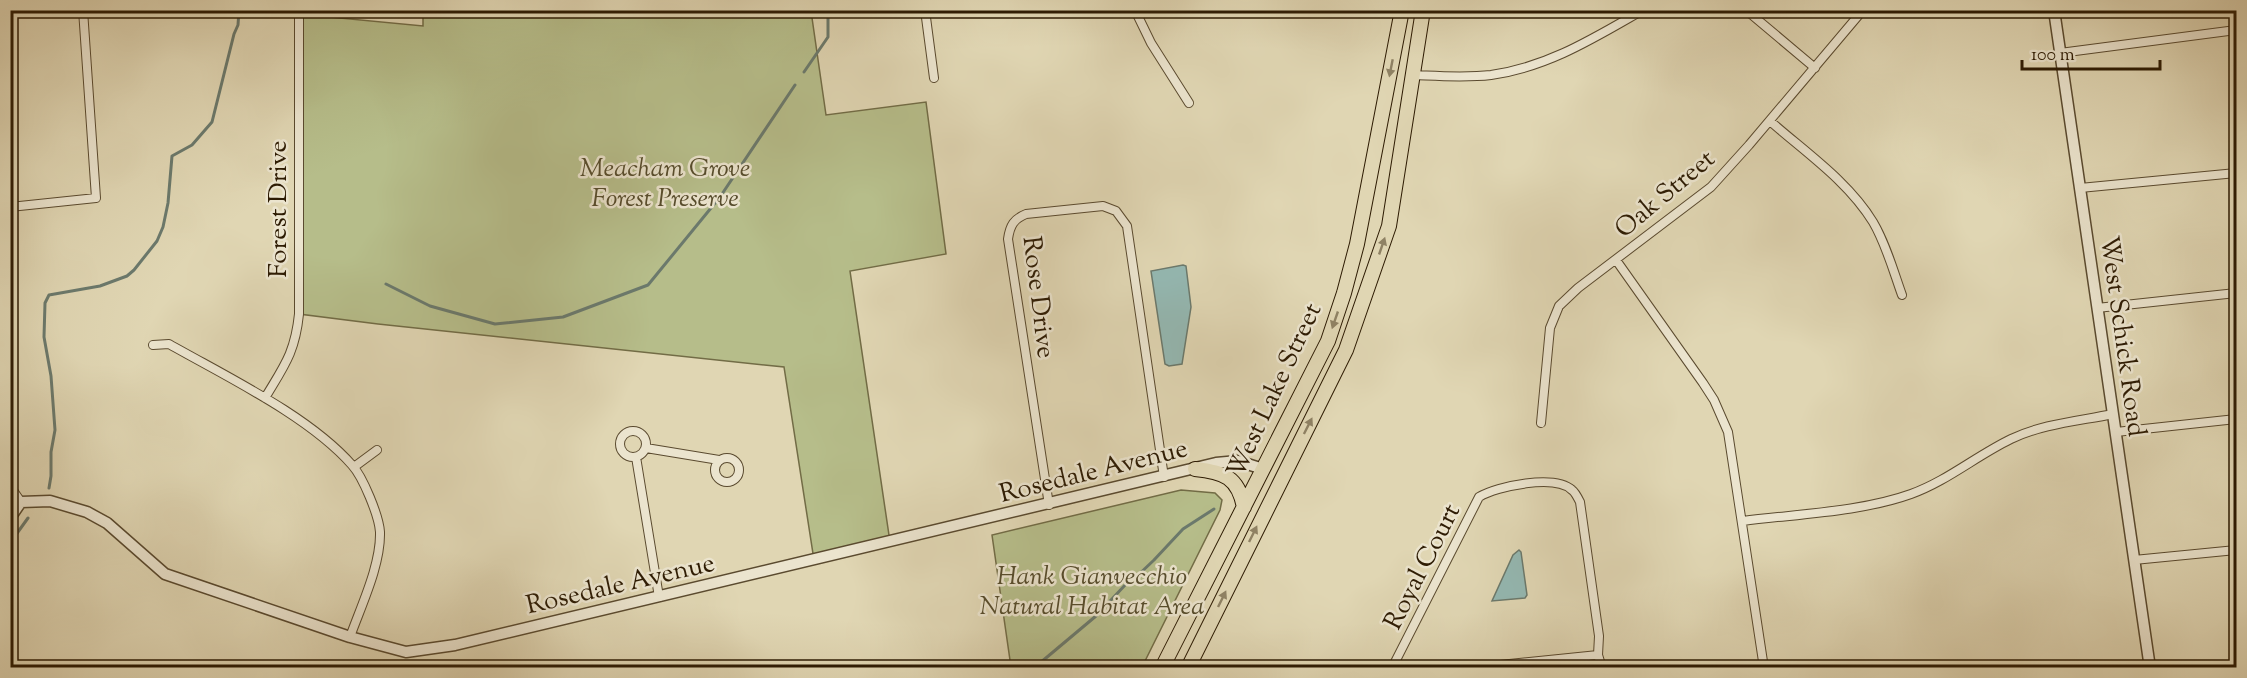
<svg xmlns="http://www.w3.org/2000/svg" width="2247" height="678" font-family="'Sorts Mill Goudy',serif">
	<style>
		.green { fill: #b6bd8a; stroke: #726c46; stroke-width: 1.5 }
		.water { fill: #94b8b2; stroke: #6b796c; stroke-width: 1.5 }
		.lines { fill: none; stroke-linecap: round; stroke-linejoin: round }
		.stream { stroke: #6b796c; stroke-width: 3 }
		.minor-casing { stroke: #5a4a2f; stroke-width: 10 }
		.tertiary-casing { stroke: #5a4a2f; stroke-width: 13 }
		.primary-casing { stroke: #2d1b03; stroke-width: 16 }
		.minor { stroke: #ebe4ce; stroke-width: 8 }
		.tertiary { stroke: #ebe4ce; stroke-width: 10 }
		.primary { stroke: #e0d6b3; stroke-width: 14 }
		.oneway { fill: #8f8264 }
		.labels { text-anchor: middle; stroke-width: 5; stroke-linejoin: round; paint-order: stroke }
		.park-label { font-size: 26px; font-style: italic; fill: #564c2c; stroke: #ebe4ce }
		.street-label { font-size: 26px; fill: #2d1b03; stroke: #ebe4ce }
	</style>
	<rect width="100%" height="100%" fill="#e0d6b3"/>
	<filter id="stains"><feTurbulence type="fractalNoise" baseFrequency=".00333" numOctaves="4"/><feColorMatrix values="0 0 0 0 .2 0 0 0 0 .09 0 0 0 0 .02 0 0 0 .5 -.17"/></filter>
	<radialGradient id="worn" r=".72"><stop offset=".6" stop-color="#630" stop-opacity="0"/><stop offset="1" stop-color="#630" stop-opacity=".3"/></radialGradient>
	<path class="green" d="M423,10L811,11L826,115L926,102L946,254L850,271L890,542L814,560L784,367L378,324L299,314L298,14L423,26Z
		M1181,490L1215,493L1222,500L1220,510L1142,667H1011L992,535Z"/>
	<path class="water" d="M1183,265L1186,266L1191,307L1182,364L1169,366L1165,364L1151,271Z
		M1519,550L1521,552L1527,595L1525,598L1492,601L1513,555Z"/>
	<g class="lines">
		<path class="stream" d="M804,72L828,37V10
			M386,284L430,306L495,324L563,317L648,285L720,197L795,85
			M49,488L51,476V452L55,430L51,376L44,337L45,303L49,295L100,286L127,276L134,270L157,241L163,227L168,203L172,156L192,145L212,122L234,34L238,25L239,10
			M10,543L28,518
			M1034,668L1096,616L1127,583L1134,579L1154,560L1183,529L1214,509"/>
		<defs>
			<path id="minor" d="M925,10L934,78
				M1135,10L1151,43L1189,103
				M1746,10L1815,68
				M2060,53L2236,30
				M1413,75C1439,76 1465,78 1491,75C1548,67 1594,38 1643,10
				M1770,121C1805,152 1848,181 1873,222C1886,244 1893,270 1902,295
				M2080,188L2236,173
				M10,207L96,198L83,10
				M1616,260L1703,383L1714,400L1728,432L1764,668
				M2097,308L2236,293
				M153,345L169,344C227,377 309,416 352,465C363,477 379,516 380,532C381,565 361,606 350,637
				M265,398C284,366 295,353 299,314V10
				M1541,423L1550,328L1559,306L1578,288L1711,187L1749,145L1863,10
				M620 444a13 13 0 1 1 26 0a13 13 0 1 1-26 0Z
				M2116,432L2236,419
				M646,448L719,460
				M636,457L659,597
				M715 470a12 12 0 1 1 24 0a12 12 0 1 1-24 0Z
				M354,467L377,450
				M10,486L21,502L10,503
				M1049,505L1008,239C1010,225 1014,219 1026,214L1103,206L1116,211L1127,226L1164,477
				M1743,521C1796,514 1861,512 1911,494C1947,481 1976,456 2011,439C2042,424 2079,421 2113,414
				M2134,560L2236,550
				M1392,668L1479,497C1497,486 1555,474 1572,490C1575,492 1578,498 1580,502L1599,636L1598,655L1602,668
				M1471,668L1598,655"/>
			<path id="tertiary" d="M2054,10L2150,668
				M10,518L21,502L50,501L87,512L107,523L165,574L350,637L406,652L455,645L1216,463L1238,461L1263,469"/>
			<path id="primary" d="M1195,469C1224,472 1238,477 1244,507
				M1162,668L1328,341L1344,293L1357,244L1402,10
				M1188,668L1346,350L1389,226L1423,10"/>
		</defs>
		<use href="#minor" class="minor-casing"/>
		<use href="#tertiary" class="tertiary-casing"/>
		<use href="#primary" class="primary-casing"/>
		<use href="#minor" class="minor"/>
		<use href="#tertiary" class="tertiary"/>
		<use href="#primary" class="primary"/>
	</g>
	<defs><path id="oneway-solid" d="M-6-.8H1V-3.2L6.5 0L1 3.2V.8H-6Z" transform="scale(1.5)"/></defs>
	<g class="oneway">
		<use href="#oneway-solid" transform="translate(1391 68) rotate(101)"/>
		<use href="#oneway-solid" transform="translate(1382 246) rotate(-71)"/>
		<use href="#oneway-solid" transform="translate(1335 320) rotate(109)"/>
		<use href="#oneway-solid" transform="translate(1308 426) rotate(-63)"/>
		<use href="#oneway-solid" transform="translate(1253 534) rotate(-64)"/>
		<use href="#oneway-solid" transform="translate(1222 599) rotate(-64)"/>
	</g>
	<g class="labels">
		<g class="park-label">
			<text x="665" y="176">Meacham Grove<tspan x="665" dy="30">Forest Preserve</tspan></text>
			<text x="1092" y="584">Hank Gianvecchio<tspan x="1092" dy="30">Natural Habitat Area</tspan></text>
		</g>
		<g class="street-label">
			<text transform="translate(1664 193) rotate(-40)" y="9">Oak Street</text>
			<text transform="translate(277 209) rotate(-90)" y="9">Forest Drive</text>
			<text transform="translate(1040 297) rotate(83)" y="9">Rose Drive</text>
			<text transform="translate(2124 336) rotate(82)" y="9">West Schick Road</text>
			<text transform="translate(1273 390) rotate(-65)" y="9">West Lake Street</text>
			<text transform="translate(1093 470) rotate(-14)" y="9">Rosedale Avenue</text>
			<text transform="translate(1421 566) rotate(-63)" y="9">Royal Court</text>
			<text transform="translate(620 583) rotate(-13)" y="9">Rosedale Avenue</text>
		</g>
	</g>
	<rect width="2247" height="678" fill="none" stroke="#e0d6b3" stroke-width="36"/>
	<rect x="12" y="12" width="2223" height="654" fill="none" stroke="#2d1b03" stroke-width="3"/>
	<rect x="18" y="18" width="2211" height="642" fill="none" stroke="#2d1b03" stroke-width="1.5"/>
	<path d="M2022 60v9h138v-9" fill="none" stroke="#2d1b03" stroke-width="3"/>
	<text x="2031" y="60" font-size="18" fill="#2d1b03" stroke="#ebe4ce" stroke-width="4.5" paint-order="stroke">100 m</text>
	<rect width="100%" height="100%" filter="url(#stains)"/>
	<rect width="100%" height="100%" fill="url(#worn)"/>
</svg>
